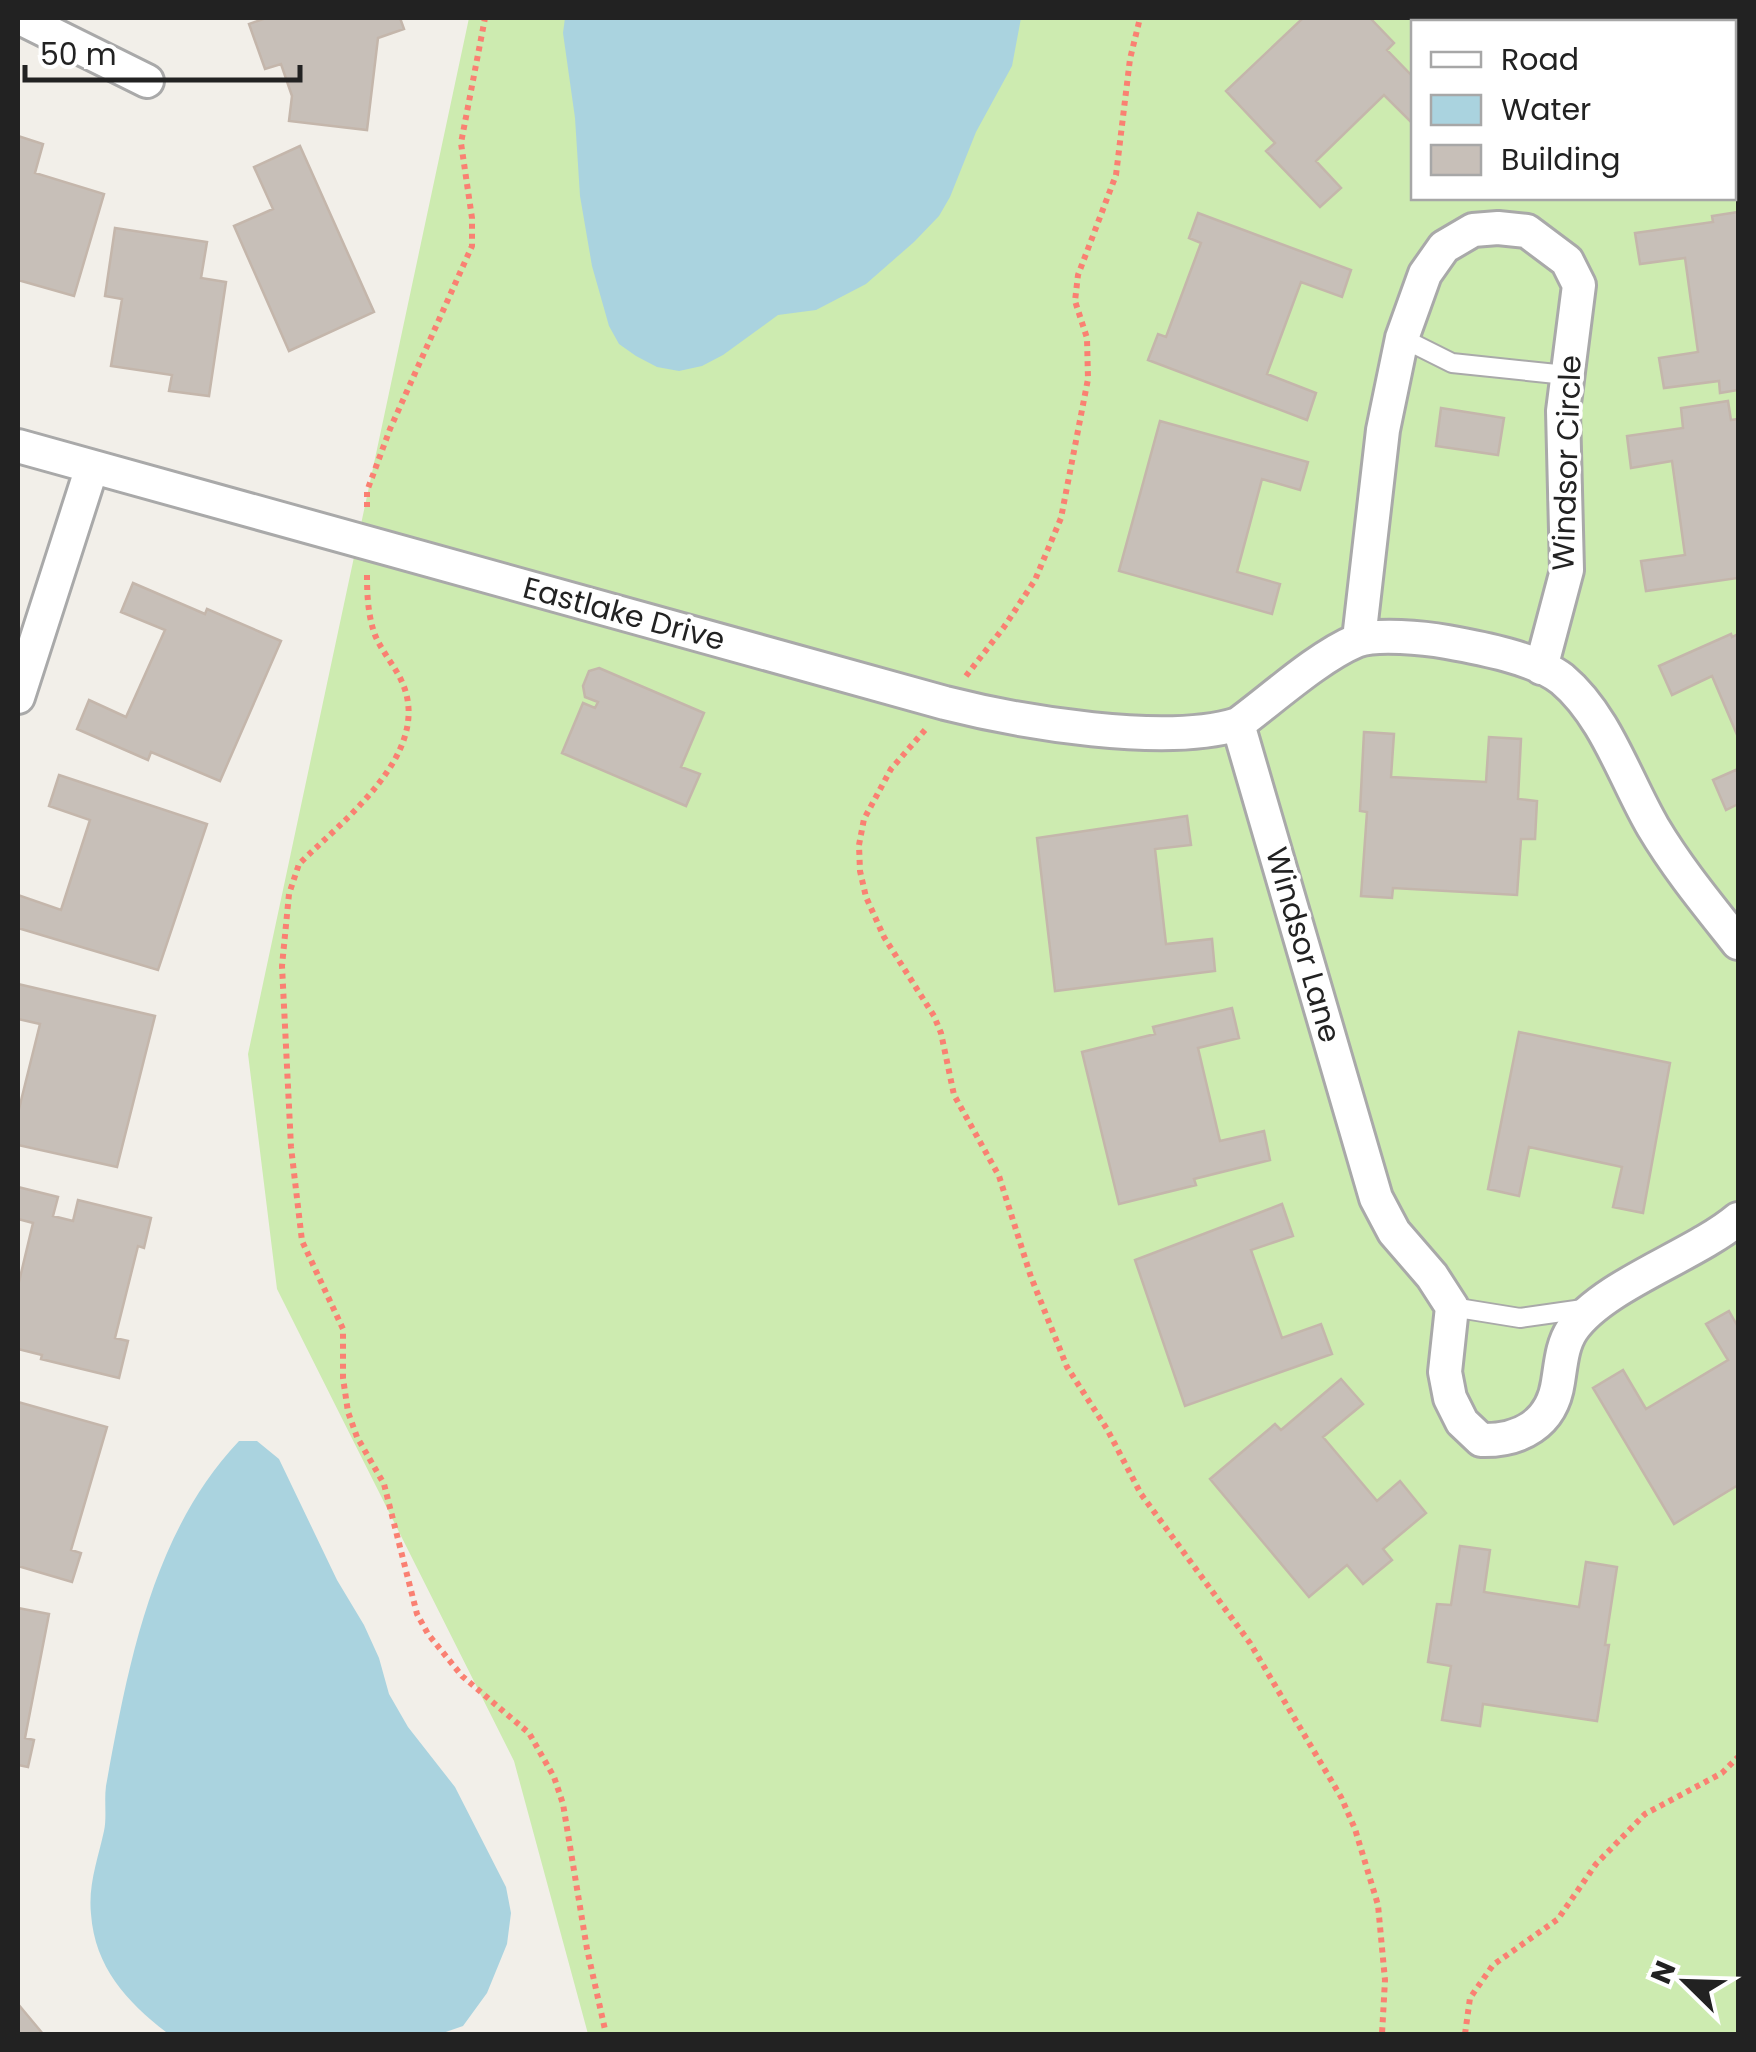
<svg xmlns="http://www.w3.org/2000/svg" width="1756" height="2052" font-family="Poppins,sans-serif">
	<style>
		.grass { fill: #cdebb0; fill-rule: evenodd }
		.water { fill: #aad3df }
		.building { fill: #c7bfb8; stroke: #c4b6ab; stroke-width: 2.5 }
		.lines { fill: none; stroke-linecap: round; stroke-linejoin: round }
		.service-casing { stroke: #a9a9a9; stroke-width: 22 }
		.minor-casing { stroke: #a9a9a9; stroke-width: 38 }
		.path { stroke: #fa8072; stroke-width: 6; stroke-dasharray: 5 5; stroke-linecap: butt }
		.service { stroke: #fff; stroke-width: 18 }
		.minor { stroke: #fff; stroke-width: 32 }
		.labels { text-anchor: middle; stroke-width: 8; stroke-linejoin: round; paint-order: stroke }
		.street-label { font-size: 30px; fill: #222; stroke: #fff }
	</style>
	<rect width="100%" height="100%" fill="#f2efe9"/>
	<path class="grass" d="M469,18H1738V2034H588L514,1761L277,1289L248,1054ZM1414,22H1734V198H1414Z"/>
	<path class="water" d="M565,18H1021L1012,66L976,132L950,197L939,216L914,242L866,284L816,310L778,315L723,355L702,366L679,371L657,367L636,356L619,344L609,326L592,266L580,196L575,118L563,33Z
		M239,1441H257L279,1459L337,1580L364,1625L379,1658L389,1694L408,1727L455,1787L506,1887L511,1913L507,1944L487,1993L463,2026L440,2034L166,2032C126,2001 95,1967 91,1914C88,1884 98,1859 104,1831C107,1817 104,1801 106,1786C128,1666 152,1533 239,1441Z"/>
	<path class="building" d="M266,18H400L404,29L378,38L367,130L289,121L292,96L281,64L265,69L249,24Z
		M1303,18H1370L1394,43L1387,50L1414,78V125L1384,95L1316,161L1341,188L1320,207L1266,151L1275,143L1226,91Z
		M1531,18H1627L1638,22H1528Z
		M18,136L43,144L35,173L104,194L74,296L18,280Z
		M300,146L374,312L289,351L234,226L273,209L254,167Z
		M1738,212V390L1720,393L1719,381L1664,388L1659,358L1698,352L1685,258L1640,264L1635,233L1713,222L1712,216Z
		M1198,213L1351,270L1342,297L1301,282L1267,374L1316,393L1307,420L1148,360L1158,334L1166,337L1201,243L1189,238Z
		M115,228L207,242L201,278L226,282L209,396L169,391L172,375L111,366L122,299L105,296Z
		M1728,401L1731,420L1738,419V578L1646,591L1641,561L1685,555L1672,461L1631,468L1627,436L1683,428L1681,408Z
		M1441,408L1504,418L1498,455L1436,446Z
		M1160,421L1308,462L1300,490L1262,479L1237,572L1280,584L1272,614L1119,571Z
		M133,583L205,614L207,609L281,641L220,781L151,752L148,760L77,729L89,700L126,717L165,630L121,612Z
		M1731,634L1732,637L1738,634V737L1712,676L1672,695L1659,666Z
		M599,668L704,713L681,767L700,774L686,806L562,753L583,703L595,708L598,702L585,697L583,686L589,671Z
		M1364,732L1394,734L1391,777L1486,782L1489,737L1521,739L1518,799L1537,801L1535,839H1521L1517,895L1393,888L1392,898L1361,896L1367,812L1360,811Z
		M1738,769V804L1726,810L1713,780Z
		M59,775L207,824L158,970L18,928V895L61,910L90,820L49,806Z
		M1187,816L1191,845L1155,849L1166,944L1212,939L1215,971L1055,991L1037,838Z
		M18,984L155,1016L117,1167L18,1145V1113L40,1024L18,1019Z
		M1232,1008L1239,1038L1198,1048L1220,1141L1264,1131L1270,1160L1194,1179L1196,1185L1119,1204L1082,1052L1155,1034L1153,1027Z
		M1519,1032L1670,1063L1643,1213L1613,1207L1622,1167L1529,1147L1519,1196L1488,1189Z
		M18,1187L58,1197L53,1216L73,1221L78,1200L151,1218L144,1248L138,1246L115,1338L128,1341L119,1378L41,1359L42,1355L18,1349V1286L33,1223L18,1219Z
		M1282,1204L1293,1236L1251,1250L1282,1338L1321,1324L1332,1354L1185,1406L1135,1260Z
		M1729,1311L1738,1327V1485L1674,1524L1593,1388L1623,1370L1646,1409L1728,1360L1706,1324Z
		M1341,1379L1363,1404L1323,1437L1377,1501L1400,1481L1426,1513L1383,1549L1392,1560L1363,1584L1347,1565L1309,1597L1210,1479L1275,1424L1281,1430Z
		M18,1402L107,1427L71,1550L81,1553L72,1582L18,1566Z
		M1460,1546L1490,1550L1484,1592L1579,1607L1586,1562L1617,1567L1605,1645H1609L1597,1721L1483,1704L1480,1726L1442,1720L1451,1666L1428,1662L1437,1604L1451,1605Z
		M18,1608L49,1614L25,1738L34,1740L28,1767L18,1765Z
		M18,2004L43,2034H18Z"/>
	<g class="lines">
		<defs>
			<path id="service" d="M1402,338L1452,363L1566,375
				M1452,1307L1520,1318L1590,1308"/>
			<path id="minor" d="M20,18L147,81
				M18,446L945,703C1020,722 1165,747 1238,724C1272,699 1318,657 1356,641C1376,633 1425,638 1447,642C1480,648 1535,658 1562,679C1606,716 1625,779 1653,827C1678,869 1708,905 1738,943
				M1359,639L1383,430L1402,338L1425,274L1444,247L1473,230L1498,228L1527,231L1567,261L1579,285L1563,411L1567,570L1541,668
				M18,697L92,467
				M1238,724L1376,1198L1394,1232L1432,1276L1452,1307L1445,1372L1450,1398L1462,1422L1481,1440C1520,1441 1552,1424 1558,1382C1561,1364 1562,1345 1572,1330C1603,1285 1694,1256 1738,1219"/>
		</defs>
		<use href="#service" class="service-casing"/>
		<use href="#minor" class="minor-casing"/>
		<path class="path" d="M367,507V491L390,429L472,246V218L461,143L485,18
			M367,575C367,595 368,616 375,635C382,652 395,666 402,682C434,753 342,821 299,864L289,894L282,966L291,1147L302,1241L343,1329V1378L348,1412L357,1437L384,1484L417,1614L428,1634L462,1676L529,1733L554,1777L563,1804L587,1949L606,2034
			M966,676L1004,627L1035,580L1061,518L1088,379L1087,338L1075,301L1078,275L1116,175L1130,59L1140,18
			M925,730L891,769L864,819L859,845L860,871L866,897L884,937L934,1016L941,1033L954,1095L999,1176L1031,1277L1067,1367L1107,1429L1141,1494L1250,1643L1341,1797L1355,1829L1378,1905L1385,1980L1382,2034
			M1465,2034L1470,1998L1493,1965L1558,1919L1596,1864L1645,1814L1722,1773L1738,1757"/>
		<use href="#service" class="service"/>
		<use href="#minor" class="minor"/>
	</g>
	<g class="labels">
		<g class="street-label">
			<text transform="translate(1567 463) rotate(-88)" y="10">Windsor Circle</text>
			<text transform="translate(624 614) rotate(15)" y="10">Eastlake Drive</text>
			<text transform="translate(1303 945) rotate(74)" y="10">Windsor Lane</text>
		</g>
	</g>
	<rect width="1756" height="2052" fill="none" stroke="#222222" stroke-width="40"/>
	<rect x="1411" y="20" width="325" height="180" fill="#ffffff" stroke="#a7a7a7" stroke-width="2.5"/>
	<rect x="1431" y="52" width="50" height="15" fill="#ffffff" stroke="#a7a7a7" stroke-width="2.5"/>
	<text x="1501" y="70" font-size="30" fill="#222222">Road</text>
	<rect x="1431" y="95" width="50" height="30" fill="#aad3df" stroke="#a7a7a7" stroke-width="2.5"/>
	<text x="1501" y="120" font-size="30" fill="#222222">Water</text>
	<rect x="1431" y="145" width="50" height="30" fill="#c7bfb8" stroke="#a7a7a7" stroke-width="2.5"/>
	<text x="1501" y="170" font-size="30" fill="#222222">Building</text>
	<g transform="translate(1686 1982) rotate(293)" stroke="#ffffff" stroke-width="8" paint-order="stroke">
	<path d="M0-8L18 38L0 25L-18 38Z" fill="#222222"/>
	<text y="-15" font-size="28" font-weight="bold" text-anchor="middle" fill="#222222">N</text>
	</g>
	<path d="M25 65v15h275v-15" fill="none" stroke="#222222" stroke-width="5"/>
	<text x="40" y="65" font-size="30" fill="#222222" stroke="#ffffff" stroke-width="8" paint-order="stroke">50 m</text>
</svg>
